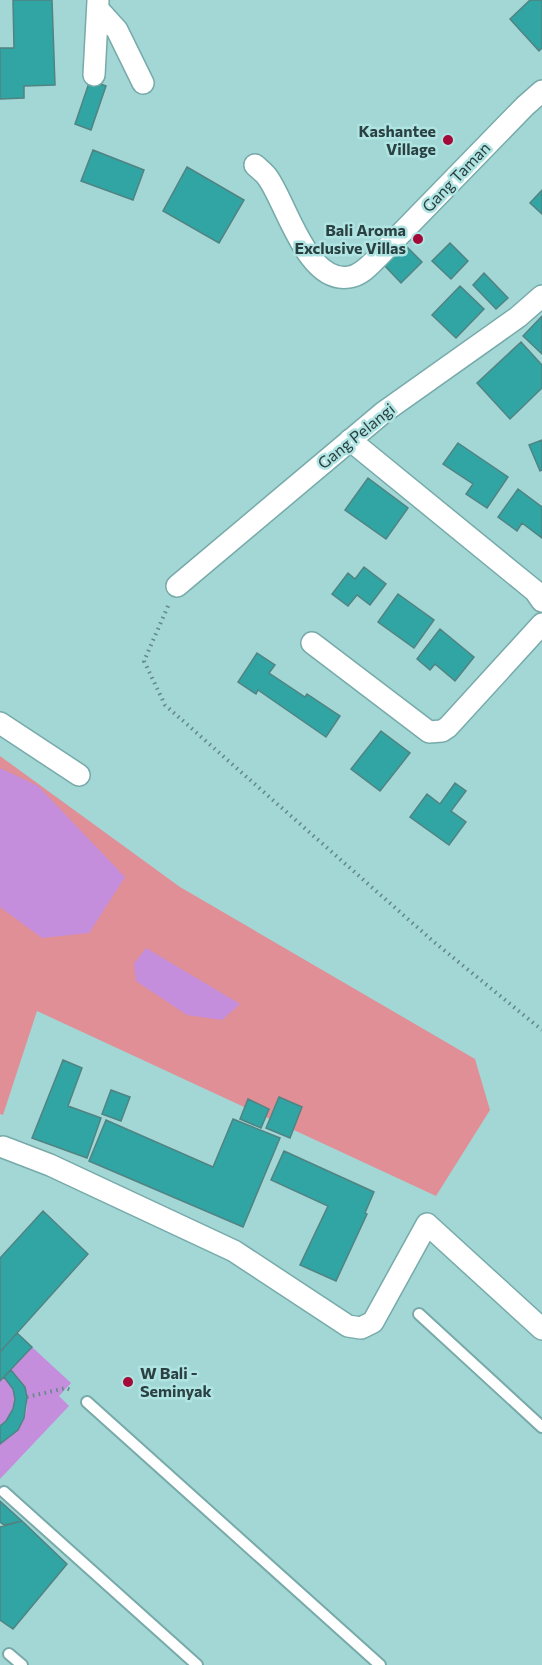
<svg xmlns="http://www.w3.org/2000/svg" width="542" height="1665" font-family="Commissioner,sans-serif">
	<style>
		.green { fill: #e08f96 }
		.water { fill: #c48edd }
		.building { fill: #30a5a4; stroke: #518382; stroke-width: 1.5 }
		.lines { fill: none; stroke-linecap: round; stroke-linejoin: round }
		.lane-casing { stroke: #77aaa9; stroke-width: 14 }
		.street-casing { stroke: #77aaa9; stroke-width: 24 }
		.path { stroke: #638786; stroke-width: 4; stroke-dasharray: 1.5 4.5; stroke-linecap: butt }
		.lane { stroke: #fff; stroke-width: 10 }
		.street { stroke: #fff; stroke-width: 21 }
		.poi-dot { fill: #a50937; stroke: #afe4e3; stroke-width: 2 }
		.labels { text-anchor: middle; stroke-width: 5; stroke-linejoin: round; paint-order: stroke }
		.poi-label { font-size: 16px; font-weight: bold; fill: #2b4040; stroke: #afe4e3; text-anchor: end }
		.street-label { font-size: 16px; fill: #2b4040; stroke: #afe4e3 }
	</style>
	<rect width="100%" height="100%" fill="#a2d7d6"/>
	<path class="green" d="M0,756L180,887L475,1059L490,1110L436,1196L37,1011L3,1115L0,1114Z"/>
	<path class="water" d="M0,768L38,786L125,877L89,933L42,938L0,907Z
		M146,948L240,1004L222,1020L187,1015L136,981L134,964Z
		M32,1347L71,1383L59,1396L69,1406L0,1479V1444C30,1427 37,1394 11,1370Z
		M4,1377C20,1394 18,1412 0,1426V1381Z"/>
	<path class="building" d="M13,0H52L55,85L24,86V98L0,99V48H14Z
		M530,0H542V48L539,51L510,19Z
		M90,80L106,86L91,130L75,124Z
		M93,150L144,170L133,200L81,181Z
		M187,167L244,200L219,243L163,211Z
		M542,190V214L530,203Z
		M450,243L468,261L451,279L432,261Z
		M404,244L422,262L401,283L384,265Z
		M484,273L508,298L496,309L473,285Z
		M460,286L484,309L456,338L432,315Z
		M542,316V354L523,336Z
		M521,342L542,365V388L510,419L477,383Z
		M542,440V470L540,471L529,445Z
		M458,443L508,477L487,508L466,494L473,484L443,464Z
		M368,478L408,508L386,539L345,510Z
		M518,489L542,507V538L522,523L517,531L498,517Z
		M364,567L386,584L370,605L357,595L348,606L332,594L348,573L355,579Z
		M398,594L434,620L414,648L378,622Z
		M440,629L474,657L455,681L435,664L430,670L417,659Z
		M257,653L275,665L269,673L305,697L307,694L340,716L326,737L258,690L256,694L238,682Z
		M381,731L410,753L380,791L351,769Z
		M455,783L466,791L451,811L466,822L449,845L410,817L427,794L440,804Z
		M63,1060L82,1068L68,1106L101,1118L87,1158L32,1138Z
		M111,1090L130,1097L121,1121L102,1114Z
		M279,1097L302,1107L290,1138L266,1128Z
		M248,1099L269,1109L261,1128L240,1119Z
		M233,1119L280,1138L243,1227L89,1161L106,1120L213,1167Z
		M284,1151L374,1192L365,1213L367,1214L336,1281L300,1265L328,1206L271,1180Z
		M43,1211L88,1254L0,1352V1258Z
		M43,1211L88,1254L0,1352V1258Z
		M17,1333L32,1347L0,1381V1352Z
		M11,1370L25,1387L27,1397L24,1418L18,1430L0,1444V1426L6,1421L13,1409L15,1399L13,1389L4,1377Z
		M0,1501L22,1521L4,1525L0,1522Z
		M22,1521L67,1564L13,1629L0,1620V1527Z"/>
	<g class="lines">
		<defs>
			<path id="lane" d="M419,1314L542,1427
				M87,1402L380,1665
				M4,1492L197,1665
				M9,1654L22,1665"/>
			<path id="street" d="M98,9L117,30L143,83
				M94,75L98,1
				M255,165C259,169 265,173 268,178C287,205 307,284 349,277C361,276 371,264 379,256L525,106L542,91
				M350,440L535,591L542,601
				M177,586L384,412L518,317L542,296
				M312,643L429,732L442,731L448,727L542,624
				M0,723L79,775
				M3,1147L50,1165L234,1251L348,1326L361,1328L373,1322L427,1224L542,1329"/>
		</defs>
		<use href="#lane" class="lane-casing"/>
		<use href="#street" class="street-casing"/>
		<path class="path" d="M168,606L144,661L165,705L434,942L542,1030
			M27,1397L66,1388L73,1391"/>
		<use href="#lane" class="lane"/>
		<use href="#street" class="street"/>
	</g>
	<g class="poi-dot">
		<circle cx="448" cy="140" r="6"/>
		<circle cx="418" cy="239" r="6"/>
		<circle cx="128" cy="1382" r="6"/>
	</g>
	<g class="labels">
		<g class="poi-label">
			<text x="436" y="137">Kashantee<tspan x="436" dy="18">Village</tspan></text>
			<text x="406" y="236">Bali Aroma<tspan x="406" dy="18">Exclusive Villas</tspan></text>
			<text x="140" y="1379" text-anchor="start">W Bali -<tspan x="140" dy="18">Seminyak</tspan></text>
		</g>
		<g class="street-label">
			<text transform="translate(456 177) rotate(-46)" y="6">Gang Taman</text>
			<text transform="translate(356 436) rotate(-39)" y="6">Gang Pelangi</text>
		</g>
	</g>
</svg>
